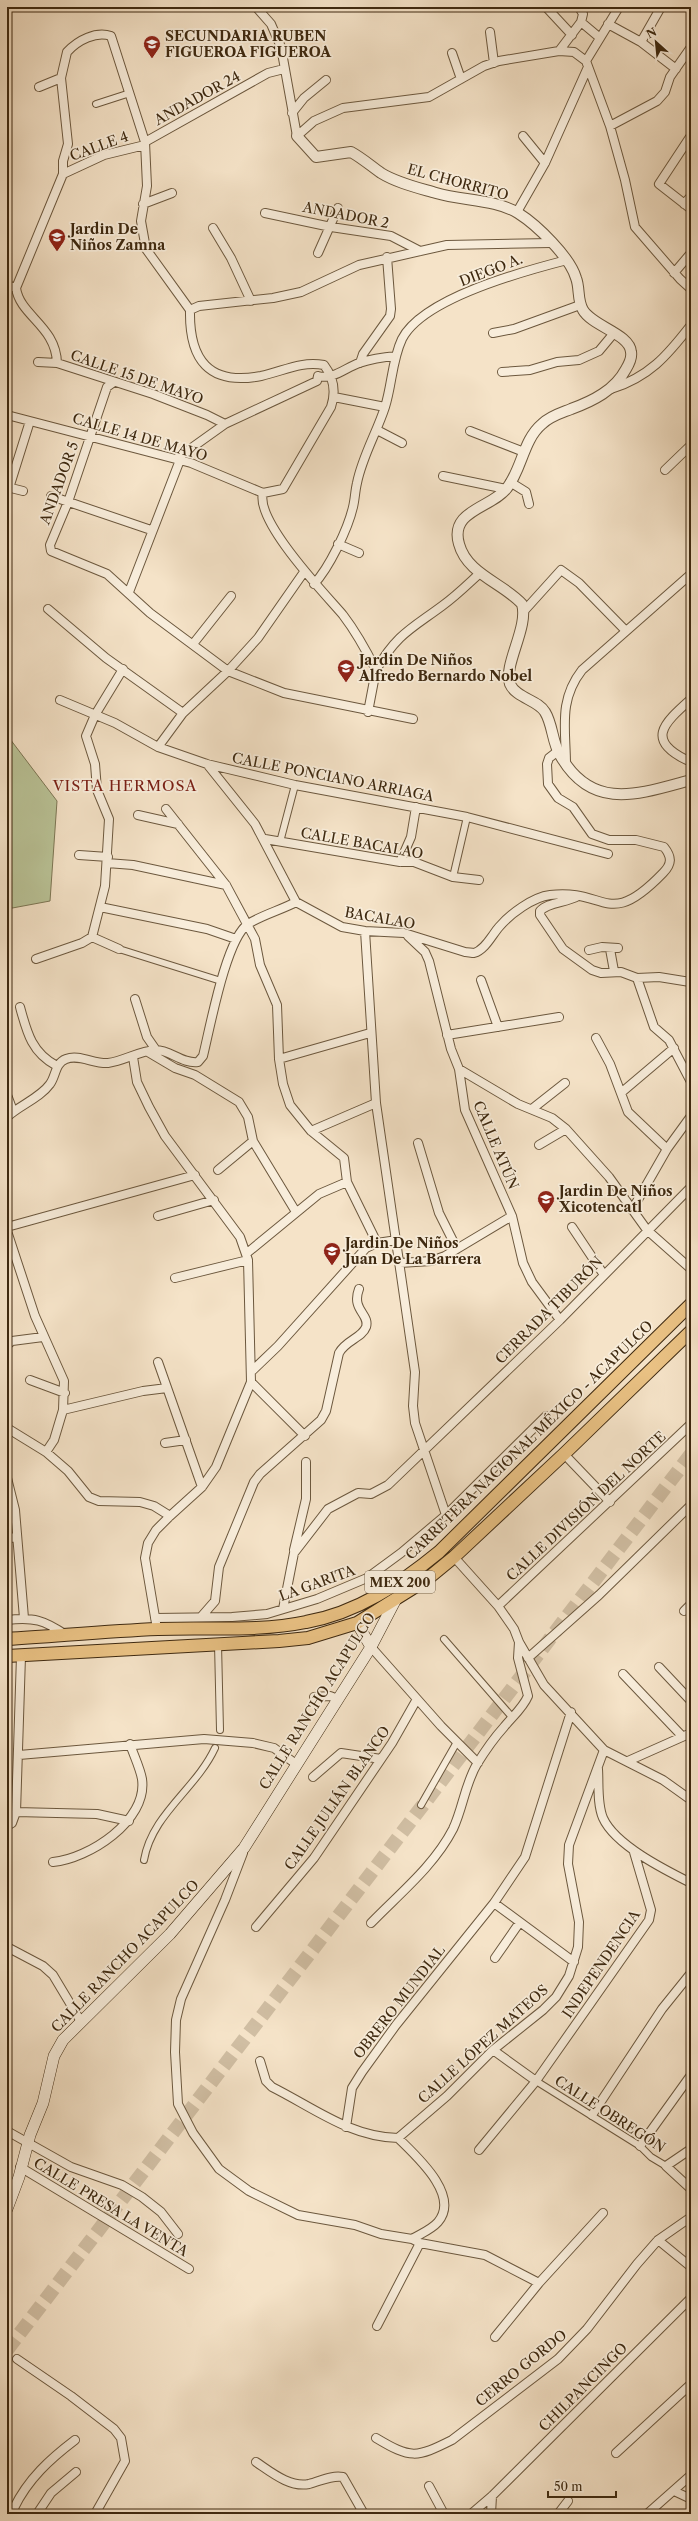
<svg xmlns="http://www.w3.org/2000/svg" width="698" height="2521" font-family="'Libre Caslon Text',serif">
	<style>
		.green { fill: #bac498; stroke: #7c7654 }
		.lines { fill: none; stroke-linecap: round; stroke-linejoin: round }
		.motorway-tunnel { stroke: #d0bea3; stroke-width: 14; stroke-dasharray: 14 7; stroke-linecap: butt }
		.pedestrian-casing { stroke: #6c583e; stroke-width: 8 }
		.minor-casing { stroke: #6c583e; stroke-width: 10 }
		.tertiary-casing { stroke: #6c583e; stroke-width: 12 }
		.secondary-casing { stroke: #3e2910; stroke-width: 12 }
		.primary-casing { stroke: #3e2910; stroke-width: 14 }
		.pedestrian { stroke: #f8eddb; stroke-width: 6 }
		.minor { stroke: #f8eddb; stroke-width: 8 }
		.tertiary { stroke: #f8eddb; stroke-width: 10 }
		.secondary { stroke: #f8eddb; stroke-width: 11 }
		.primary { stroke: #eac284; stroke-width: 12 }
		.labels { text-anchor: middle; stroke-width: 3.5; stroke-linejoin: round; paint-order: stroke }
		.shield { fill: #f8eddb; stroke: #76644d; stroke-width: 1 }
		.shield-label { font-size: 13px; font-weight: bold; fill: #3e2910 }
		.poi-label { font-size: 14px; font-weight: bold; fill: #3e2910; stroke: #f8eddb; text-anchor: start }
		.street-label { font-size: 14px; fill: #3e2910; stroke: #f8eddb }
		.neighbourhood-label { font-size: 15px; letter-spacing: 1px; fill: #7a1f14; stroke: #f8eddb }
	</style>
	<rect width="100%" height="100%" fill="#f5e3c8"/>
	<filter id="stains"><feTurbulence type="fractalNoise" baseFrequency=".005" numOctaves="4"/><feColorMatrix values="0 0 0 0 .2 0 0 0 0 .09 0 0 0 0 .02 0 0 0 .5 -.17"/></filter>
	<radialGradient id="worn" r=".72"><stop offset=".6" stop-color="#630" stop-opacity="0"/><stop offset="1" stop-color="#630" stop-opacity=".3"/></radialGradient>
	<path class="green" d="M7,735L57,801L50,901L7,909Z"/>
	<g class="lines">
		<path class="motorway-tunnel" d="M7,2350L691,1454"/>
		<defs>
			<path id="pedestrian" d="M96,104L130,93
				M280,842L295,785
				M453,877L467,817
				M119,949L221,981
				M444,1639L512,1717
				M218,1644L220,1730
				M421,1805L457,1742
				M144,1860C152,1814 196,1789 215,1748
				M536,2081L640,2146L651,2157L666,2166"/>
			<path id="minor" d="M256,7L271,24L281,47L297,136L314,121L343,108L429,97L484,66L499,61L559,51L574,52L586,61L610,126L625,180L635,227L680,279L691,289
				M546,7L572,35
				M581,22L600,38
				M608,24L641,42L676,69
				M490,32L494,63
				M641,42L661,7
				M559,51L581,22L583,14L579,7
				M452,53L461,79
				M586,61L619,7
				M39,87L61,78
				M292,113L304,98L326,80
				M610,126L657,101L665,92L670,77L691,47
				M523,136L545,163
				M690,137L659,184L691,209
				M145,142L268,73L284,69
				M63,174L104,155L145,145
				M143,204L172,193
				M684,204L691,196
				M517,212L545,163L588,67
				M265,213L331,227L391,236L420,251
				M213,228L231,258L251,301
				M318,253L338,208
				M674,273L691,253
				M7,285L16,288
				M190,310L199,306L273,298L301,292L359,265L447,245L551,243
				M493,333L514,329L580,305
				M38,362L57,363L153,394L207,415L225,424
				M57,363C56,326 20,316 16,288L63,174V161L68,144L61,78L67,52C78,40 96,31 111,36L145,142L147,186L141,221L146,249L190,310
				M360,363L363,354L390,316L391,309L387,257
				M502,372L530,370L557,362L579,360L599,351L614,333
				M114,382L107,387L68,502L50,545L51,551L107,574L150,613L228,671L284,693L413,719
				M611,389C649,377 667,356 691,325
				M334,397L385,407
				M7,415L191,463L263,493L283,489L331,407C336,392 334,378 324,365C300,361 284,371 261,376C209,386 189,360 190,310
				M377,430L402,443
				M470,431L524,452
				M176,459L225,424L317,381L318,376C333,380 345,368 359,363C371,359 384,357 396,356
				M665,470L691,445
				M443,476L506,489
				M510,482L526,492L529,504
				M7,487L23,491
				M9,488L30,421
				M263,493C255,521 325,594 343,615C356,632 367,652 376,670L368,712
				M51,496L151,530
				M338,544L359,553
				M314,584C329,568 348,529 353,507C355,499 355,491 357,483C362,457 377,432 385,407C392,385 392,360 402,339C423,298 524,271 567,260
				M129,592L180,460
				M48,609L106,658L183,713
				M524,611L561,570L579,583L626,631
				M193,644L231,596
				M376,670C397,634 411,629 442,606C456,596 468,584 480,573
				M691,699C663,724 644,741 691,762
				M60,700L115,723L158,747L207,764L295,785L467,817L608,854
				M158,747L183,713L228,671L258,638L304,572
				M207,764L255,824L296,902L342,927L365,931L404,933L465,952C467,952 472,953 474,953C485,950 492,935 499,927C510,914 533,897 550,895C607,888 607,931 663,873C672,864 672,857 664,847L636,840H609L592,834L573,807L558,798L548,784L547,764L549,758L558,751
				M566,765C566,729 558,701 582,670L691,574
				M166,809L226,885L255,939L260,965L277,1005L279,1059L283,1084L290,1105L311,1131L344,1158L347,1182L377,1243
				M138,815L178,824
				M265,839L400,862H414L453,877L479,880
				M79,855L108,857
				M400,862L411,837L416,807
				M107,863L133,865L226,885
				M578,896C566,903 548,902 540,911V915L563,949L592,970L601,973L621,972L637,978L659,977L690,982
				M100,907L207,929L236,939
				M365,931L376,1103L415,1372L413,1406L415,1423L446,1515
				M408,936L425,952L429,961L451,1049L459,1069L465,1110L512,1216L523,1263L532,1282L560,1320
				M92,937L119,949
				M610,949L614,971
				M589,950L602,947L618,948
				M36,959L82,943L92,937L105,886L109,819L97,790L95,764L86,736L95,715L123,669
				M637,978L654,1027L669,1040L691,1082
				M481,980L498,1027
				M135,999L147,1037L156,1050
				M20,1007C27,1033 32,1053 57,1066
				M447,1035L559,1017
				M596,1038L610,1064L628,1112L667,1149
				M148,1052L175,1068L195,1075L239,1102L248,1117L253,1141L296,1212
				M133,1057L137,1082L149,1107L165,1136L240,1237L248,1260L251,1382L216,1467L202,1487L170,1516L156,1530L148,1543L145,1558L157,1629
				M279,1059L370,1033
				M459,1069L518,1104L552,1118L566,1129L609,1177L647,1230L691,1269
				M622,1092L674,1048
				M7,1095L13,1111
				M532,1109L565,1083
				M7,1117C20,1105 40,1098 50,1084C56,1076 55,1063 66,1059C79,1054 94,1064 108,1063C124,1061 139,1051 155,1050C169,1049 182,1064 198,1062L203,1056C210,1028 226,939 248,924C262,915 281,910 296,902
				M311,1131L376,1103
				M418,1143L439,1213L457,1249
				M539,1145L566,1129
				M218,1170L253,1141
				M632,1210L667,1149L691,1116
				M158,1216L214,1200
				M7,1227L195,1175
				M572,1227L604,1275
				M7,1231L35,1316L64,1381L63,1410L54,1440L46,1452
				M247,1253L319,1194L347,1182
				M400,1263L431,1261L445,1256L512,1216
				M175,1278L248,1260
				M7,1345L12,1341L43,1337
				M158,1362L202,1487
				M253,1370L278,1346L366,1248L377,1243L397,1240
				M30,1380L65,1393
				M251,1382L305,1436
				M63,1410L143,1391L167,1388
				M7,1428L46,1452L68,1471L89,1497L99,1501L140,1502L154,1506L170,1516
				M165,1443L186,1440
				M564,1454L610,1502
				M7,1478L15,1510L24,1618
				M7,1538L16,1537
				M294,1550L306,1499V1462
				M454,1557L498,1606L514,1629L519,1642L544,1685L604,1750L663,1780L691,1800
				M498,1606L691,1424
				M283,1609L294,1553L328,1509L358,1493L371,1494L388,1485L560,1320L691,1187
				M684,1611L691,1604
				M201,1617L215,1601L219,1567L254,1482L260,1474L321,1420L326,1411L339,1353C346,1340 362,1338 366,1327C370,1314 351,1310 359,1289
				M155,1618L232,1617L267,1614L317,1599L367,1578L401,1553L446,1515L546,1416
				M7,1620C34,1617 44,1620 66,1635
				M371,1647L441,1726L478,1763
				M528,1658L599,1595L691,1505
				M659,1667L691,1701
				M623,1674L682,1736
				M314,1697L330,1696L338,1699
				M19,1755L204,1739L253,1743L274,1748L296,1764
				M628,1761L691,1733
				M598,1769C599,1784 597,1804 603,1818C615,1845 665,1870 691,1883
				M313,1777L341,1753L381,1759
				M16,1812L97,1814L129,1821
				M7,1826L12,1823L16,1812L21,1656
				M243,1853L225,1900L181,1999L176,2020L175,2052L178,2104L193,2133L219,2169L249,2191L298,2215L355,2225L381,2234L412,2239L420,2243L485,2255L539,2283
				M53,1862C88,1859 148,1821 142,1779C140,1768 134,1756 130,1744
				M494,1903L574,1962
				M371,1923C399,1894 434,1866 453,1829C463,1808 465,1784 477,1764C485,1751 494,1738 504,1727C512,1717 523,1708 528,1696L518,1658L519,1642
				M256,1927L314,1858L392,1743L417,1699
				M7,1947L43,1966L53,1975L80,2020
				M495,1958L520,1922
				M493,2050L536,2081
				M260,2061L266,2081L272,2087C314,2108 350,2137 398,2138
				M592,2115L662,2009L691,1973
				M346,2127L352,2088L362,2072L396,2025L494,1903L525,1857L571,1712
				M7,2131L71,2167L122,2185L142,2197L161,2212L178,2234
				M398,2138L447,2096L493,2050L543,2010L556,1997L569,1976L578,1947L579,1922L568,1864L569,1845L604,1750
				M398,2138C415,2155 461,2195 438,2222C431,2230 420,2234 412,2239
				M640,2146L691,2075
				M691,2149L666,2166L691,2189
				M479,2150L536,2081L649,1920L651,1910L634,1852
				M20,2167L189,2269
				M658,2240L691,2267
				M377,2326L420,2243
				M495,2337L539,2283L603,2213
				M17,2359L71,2396L114,2429L121,2438L125,2461L95,2514
				M376,2438C411,2459 416,2458 452,2440L558,2359L587,2329L637,2264L658,2240L691,2217
				M616,2453L691,2384
				M256,2462C271,2472 290,2488 309,2484C321,2481 331,2475 343,2477L364,2514
				M429,2486L444,2514
				M674,2491L691,2499
				M16,2514L14,2508C28,2479 50,2459 75,2440
				M37,2514L51,2493L76,2472
				M471,2514L492,2496L691,2298
				M491,2514L492,2496
				M558,2514L568,2501
				M647,2514L691,2475"/>
			<path id="tertiary" d="M297,136L316,157L351,152C362,158 371,166 381,173C397,183 419,188 436,193C462,201 495,199 518,213C537,225 570,257 576,278C580,288 577,300 583,310C592,326 630,334 631,352C632,357 629,364 626,369C615,390 593,401 571,409C561,413 550,416 542,424C523,440 522,469 507,488C492,508 449,510 459,544C467,574 503,583 522,604C529,627 503,665 510,684C516,698 538,700 545,712C553,725 552,742 560,755C592,812 639,794 691,780"/>
			<path id="secondary" d="M357,1623L371,1647
				M7,2209L19,2177L30,2135L43,2103L54,2056L63,2040L170,1934L244,1848L371,1647L395,1601"/>
			<path id="primary" d="M7,1639C57,1636 108,1631 158,1629C207,1627 258,1632 306,1622C357,1613 400,1584 439,1552L691,1304
				M7,1656L279,1641L308,1638L357,1623L426,1580L454,1557L564,1454L691,1331"/>
		</defs>
		<use href="#pedestrian" class="pedestrian-casing"/>
		<use href="#minor" class="minor-casing"/>
		<use href="#tertiary" class="tertiary-casing"/>
		<use href="#secondary" class="secondary-casing"/>
		<use href="#primary" class="primary-casing"/>
		<use href="#pedestrian" class="pedestrian"/>
		<use href="#minor" class="minor"/>
		<use href="#tertiary" class="tertiary"/>
		<use href="#secondary" class="secondary"/>
		<use href="#primary" class="primary"/>
	</g>
	<defs>
		<symbol id="school-pin" viewBox="-11 -11 22 30"><path d="M0 17L-7.5 6A9.5 9.5 0 1 1 7.5 6Z" fill="#8f2418" stroke="#f8eddb"/><path d="M0-5L7-2L0 1L-7-2ZM-4 1L0 2.5L4 1V4Q0 6-4 4Z" fill="#fff"/></symbol>
	</defs>
	<g fill-rule="evenodd">
		<use href="#school-pin" x="142" y="34" width="20" height="27"/>
		<use href="#school-pin" x="47" y="227" width="20" height="27"/>
		<use href="#school-pin" x="336" y="658" width="20" height="27"/>
		<use href="#school-pin" x="536" y="1189" width="20" height="27"/>
		<use href="#school-pin" x="322" y="1241" width="20" height="27"/>
	</g>
	<g class="labels">
		<rect class="shield" x="365" y="1571" width="70" height="22" rx="3"/>
		<g class="shield-label">
			<text x="400" y="1587">MEX 200</text>
		</g>
		<g class="poi-label">
			<text x="165" y="41">SECUNDARIA RUBEN<tspan x="165" dy="16">FIGUEROA FIGUEROA</tspan></text>
			<text x="70" y="234">Jardin De<tspan x="70" dy="16">Niños Zamna</tspan></text>
			<text x="359" y="665">Jardin De Niños<tspan x="359" dy="16">Alfredo Bernardo Nobel</tspan></text>
			<text x="559" y="1196">Jardin De Niños<tspan x="559" dy="16">Xicotencatl</tspan></text>
			<text x="345" y="1248">Jardin De Niños<tspan x="345" dy="16">Juan De La Barrera</tspan></text>
		</g>
		<g class="street-label">
			<text transform="translate(197 98) rotate(-29)" y="5">ANDADOR 24</text>
			<text transform="translate(99 146) rotate(-20)" y="5">CALLE 4</text>
			<text transform="translate(458 182) rotate(15)" y="5">EL CHORRITO</text>
			<text transform="translate(346 215) rotate(11)" y="5">ANDADOR 2</text>
			<text transform="translate(491 270) rotate(-21)" y="5">DIEGO A.</text>
			<text transform="translate(137 377) rotate(19)" y="5">CALLE 15 DE MAYO</text>
			<text transform="translate(140 437) rotate(16)" y="5">CALLE 14 DE MAYO</text>
			<text transform="translate(59 483) rotate(-70)" y="5">ANDADOR 5</text>
			<text transform="translate(333 777) rotate(11)" y="5">CALLE PONCIANO ARRIAGA</text>
			<text transform="translate(362 843) rotate(10)" y="5">CALLE BACALAO</text>
			<text transform="translate(380 918) rotate(10)" y="5">BACALAO</text>
			<text transform="translate(496 1145) rotate(67)" y="5">CALLE ATÚN</text>
			<text transform="translate(549 1310) rotate(-45)" y="5">CERRADA TIBURÓN</text>
			<text transform="translate(529 1440) rotate(-44)" y="5">CARRETERA NACIONAL MÉXICO - ACAPULCO</text>
			<text transform="translate(586 1506) rotate(-43)" y="5">CALLE DIVISIÓN DEL NORTE</text>
			<text transform="translate(317 1583) rotate(-20)" y="5">LA GARITA</text>
			<text transform="translate(317 1701) rotate(-58)" y="5">CALLE RANCHO ACAPULCO</text>
			<text transform="translate(337 1798) rotate(-55)" y="5">CALLE JULIÁN BLANCO</text>
			<text transform="translate(125 1956) rotate(-46)" y="5">CALLE RANCHO ACAPULCO</text>
			<text transform="translate(601 1964) rotate(-56)" y="5">INDEPENDENCIA</text>
			<text transform="translate(399 2002) rotate(-52)" y="5">OBRERO MUNDIAL</text>
			<text transform="translate(483 2044) rotate(-42)" y="5">CALLE LÓPEZ MATEOS</text>
			<text transform="translate(610 2114) rotate(33)" y="5">CALLE OBREGÓN</text>
			<text transform="translate(111 2207) rotate(31)" y="5">CALLE PRESA LA VENTA</text>
			<text transform="translate(521 2368) rotate(-39)" y="5">CERRO GORDO</text>
			<text transform="translate(583 2387) rotate(-45)" y="5">CHILPANCINGO</text>
		</g>
		<g class="neighbourhood-label">
			<text x="125" y="791">VISTA HERMOSA</text>
		</g>
	</g>
	<rect width="698" height="2521" fill="none" stroke="#f5e3c8" stroke-width="24"/>
	<rect x="8" y="8" width="682" height="2505" fill="none" stroke="#3e2910" stroke-width="2"/>
	<rect x="12" y="12" width="674" height="2497" fill="none" stroke="#3e2910"/>
	<g transform="translate(656 42) rotate(333)" stroke="#f8eddb" stroke-width="3" paint-order="stroke">
	<path d="M0-3L7 15L0 10L-7 15Z" fill="#3e2910"/>
	<text y="-6" font-size="11" font-weight="bold" text-anchor="middle" fill="#3e2910">N</text>
	</g>
	<path d="M548 2491v6h68v-6" fill="none" stroke="#3e2910" stroke-width="2"/>
	<text x="554" y="2491" font-size="12" fill="#3e2910" stroke="#f8eddb" stroke-width="3" paint-order="stroke">50 m</text>
	<rect width="100%" height="100%" filter="url(#stains)"/>
	<rect width="100%" height="100%" fill="url(#worn)"/>
</svg>
